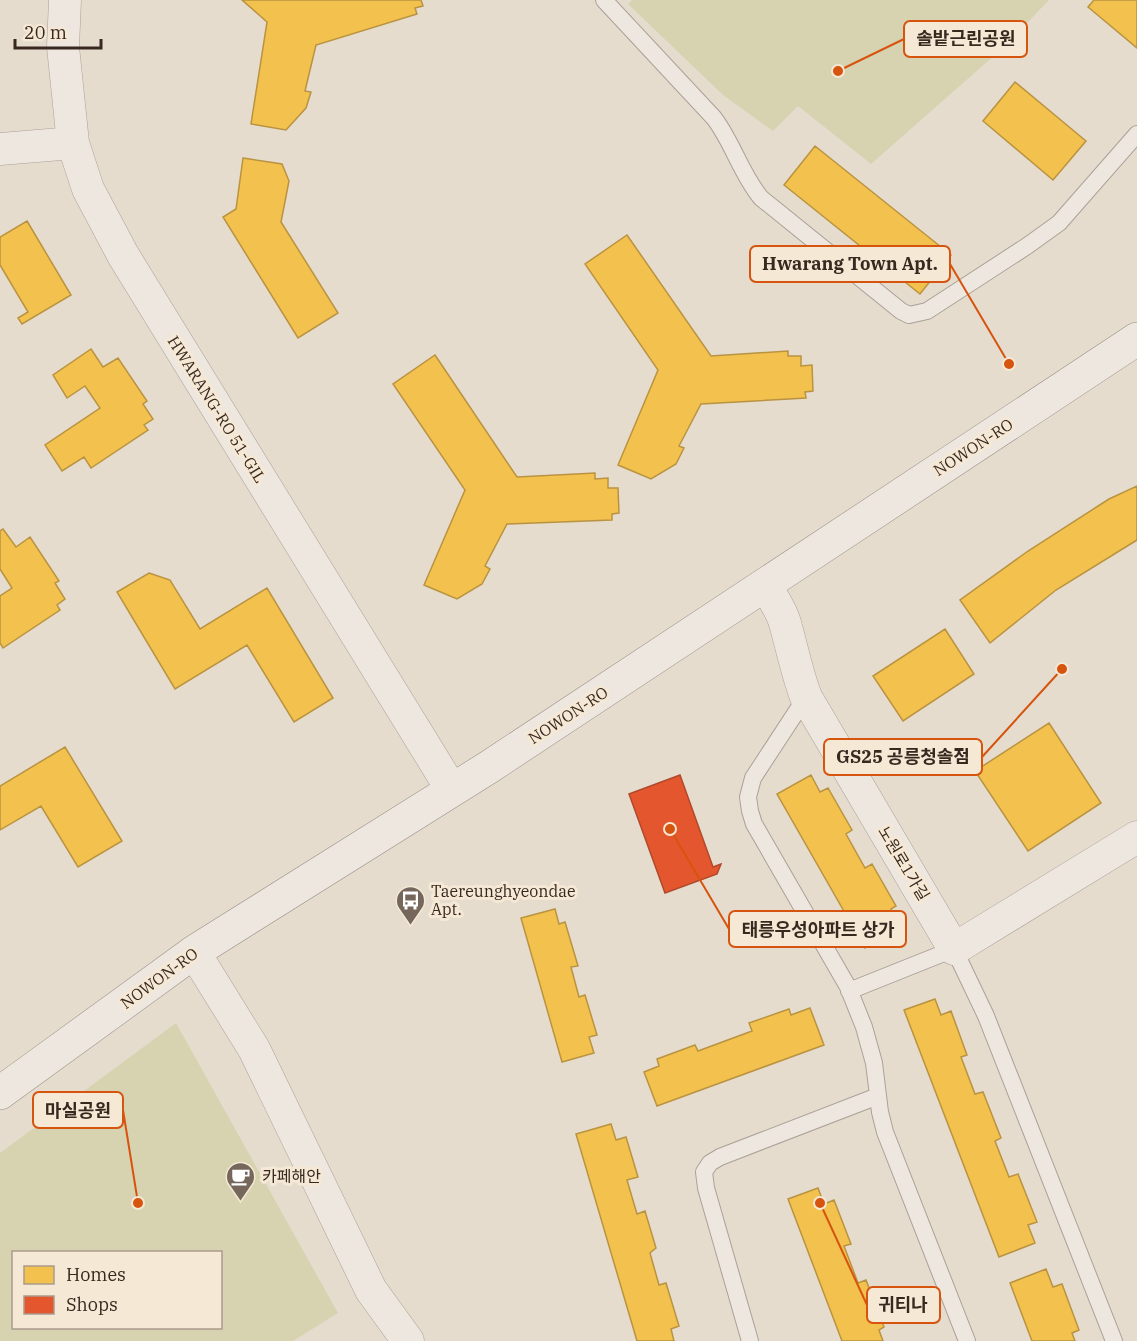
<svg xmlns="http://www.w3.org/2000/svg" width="1137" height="1341" font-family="'IBM Plex Serif','Noto Sans KR',serif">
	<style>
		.green { fill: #d7d3b1; fill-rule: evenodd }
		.homes { fill: #f2c14e; stroke: #ba9340; stroke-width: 1.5 }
		.shops { fill: #e4572e; stroke: #b1492a; stroke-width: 1.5 }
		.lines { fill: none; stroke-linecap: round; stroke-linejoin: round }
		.lane-casing { stroke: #aaa197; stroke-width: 18 }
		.street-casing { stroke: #aaa197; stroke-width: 33 }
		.secondary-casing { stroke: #9a9187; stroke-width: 34 }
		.lane { stroke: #ede7e0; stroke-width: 16 }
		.street { stroke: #ede7e0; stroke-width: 32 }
		.secondary { stroke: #ede7e0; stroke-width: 33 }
		.labels { text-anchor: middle; stroke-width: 6; stroke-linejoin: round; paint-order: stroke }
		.street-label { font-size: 16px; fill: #39281f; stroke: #f5e8d5 }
		.poi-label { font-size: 16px; fill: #39281f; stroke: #f5e8d5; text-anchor: start }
		.leader { fill: none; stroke: #d6540e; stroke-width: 2 }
		.callout-dot { fill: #d6540e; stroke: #f5e8d5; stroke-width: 2 }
		.callout { fill: #f5e8d5; stroke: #d6540e; stroke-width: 2 }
		.callout-label { font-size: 18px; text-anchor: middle; font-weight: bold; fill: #39281f }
	</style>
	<rect width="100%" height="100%" fill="#e5dcce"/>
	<path class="green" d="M632,0H1049L1004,47L871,164L798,106L773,131L723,95L628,4Z
		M176,1023L338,1313L293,1341H0V1153ZM220,1252V1328H14V1252Z"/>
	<path class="homes" d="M242,0H421L423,6L415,8L417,14L316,45L305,91L311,92L306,108L286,130L251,124L267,22Z
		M1094,0H1137V48L1088,7Z
		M1015,82L1086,141L1053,180L983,121Z
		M815,146L951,255L920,294L784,185Z
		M243,158L282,164L289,181L281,222L338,313L298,338L223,217L236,209Z
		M27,221L71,295L22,324L18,318L28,312L0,265V237Z
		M627,235L711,356L788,351V356H801V366L812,365L813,391L805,392L806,398L701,404L679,446L684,448L676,464L651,479L618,465L658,370L585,264Z
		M91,349L103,367L118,358L147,401L143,404L153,419L144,425L148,430L91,468L84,457L62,471L45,445L100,408L85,386L67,398L53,375Z
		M435,355L517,477L595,473V479L608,478V488H618L619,513L612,514V520L507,524L485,566L490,569L482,584L457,599L424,585L465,490L393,384Z
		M1137,486V540L1056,590L990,643L960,600L1028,551L1109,499Z
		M3,529L16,547L30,537L59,581L55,583L65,599L57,605L60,610L3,648L0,643V596L12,588L0,569V531Z
		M149,573L170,580L200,629L267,588L333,698L294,722L247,645L175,689L117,592Z
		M945,629L974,674L903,721L873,676Z
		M1049,723L1101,803L1028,851L975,771Z
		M65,747L122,841L78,867L41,806L0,830V786Z
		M811,775L820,792L828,788L852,830L846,834L865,868L872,864L896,906L891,909L901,927L865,948L777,794Z
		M555,909L559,924L565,922L578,966L571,967L579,997L585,995L597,1035L589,1037L594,1053L562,1062L521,918Z
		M935,999L941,1015L951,1011L967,1055L961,1057L975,1094L983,1092L1001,1138L995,1141L1009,1177L1018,1174L1037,1222L1028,1225L1035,1243L999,1257L904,1010Z
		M810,1008L824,1045L657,1106L644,1072L659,1066L657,1059L695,1045L698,1051L752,1031L749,1023L789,1009L791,1015Z
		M611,1124L616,1140L626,1137L638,1177L627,1180L637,1214L645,1211L656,1248L650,1253L659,1285L666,1283L679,1326L671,1329L674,1341H637L576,1134Z
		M818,1188L824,1204L834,1200L851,1244L844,1246L858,1283L866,1280L884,1327L879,1330L883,1341H842L788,1199Z
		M1046,1269L1053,1287L1062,1284L1079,1330L1072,1333L1075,1341H1032L1010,1283Z"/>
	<path class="shops" d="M680,775L713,867L721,864L717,874L665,893L629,794Z"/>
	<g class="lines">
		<defs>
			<path id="lane" d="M604,0L714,118C733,143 741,174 761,198L901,311L909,315L927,311L1027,246L1059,223L1137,134
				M806,697L753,778L748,797L750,811L754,824L848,987L864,1027L874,1063L880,1112L885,1132L967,1341
				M849,991L954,949L986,1016L1114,1341
				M750,1341L706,1188L704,1172L710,1163L720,1157L878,1096"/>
			<path id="street" d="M65,0L63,47L73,143L88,189L123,255L452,790
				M0,149L73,143
				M765,585C772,597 781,609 785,623C792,648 797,673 806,697L954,949L1137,837
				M194,952L254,1049L371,1290L408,1341"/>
			<path id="secondary" d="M0,1093L194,952L489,767L1137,339"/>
		</defs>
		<use href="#lane" class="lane-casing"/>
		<use href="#street" class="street-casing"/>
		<use href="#secondary" class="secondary-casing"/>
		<use href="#lane" class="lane"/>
		<use href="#street" class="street"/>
		<use href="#secondary" class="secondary"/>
	</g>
	<defs>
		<symbol id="bus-pin" viewBox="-11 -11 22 30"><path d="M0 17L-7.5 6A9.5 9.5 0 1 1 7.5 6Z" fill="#75675c" stroke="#f5e8d5"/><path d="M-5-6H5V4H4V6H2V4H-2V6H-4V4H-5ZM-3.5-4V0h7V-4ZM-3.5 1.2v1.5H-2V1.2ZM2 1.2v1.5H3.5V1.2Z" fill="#fff"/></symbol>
		<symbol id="cafe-pin" viewBox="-11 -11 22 30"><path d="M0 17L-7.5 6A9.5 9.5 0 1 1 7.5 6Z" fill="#75675c" stroke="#f5e8d5"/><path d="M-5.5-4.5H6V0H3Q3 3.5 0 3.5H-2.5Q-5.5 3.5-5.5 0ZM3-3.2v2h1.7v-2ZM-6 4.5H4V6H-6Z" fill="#fff"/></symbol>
	</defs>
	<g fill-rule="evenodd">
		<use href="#bus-pin" x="394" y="884" width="33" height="45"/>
		<use href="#cafe-pin" x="224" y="1160" width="33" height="45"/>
	</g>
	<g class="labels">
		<g class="street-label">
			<text transform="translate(217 409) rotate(58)" y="6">HWARANG-RO 51-GIL</text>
			<text transform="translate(973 447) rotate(-33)" y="6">NOWON-RO</text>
			<text transform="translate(568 715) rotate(-33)" y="6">NOWON-RO</text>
			<text transform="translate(904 863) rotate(59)" y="6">노원로1가길</text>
			<text transform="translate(159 978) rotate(-36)" y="6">NOWON-RO</text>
		</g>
		<g class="poi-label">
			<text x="431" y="897">Taereunghyeondae<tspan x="431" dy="18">Apt.</tspan></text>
			<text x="262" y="1182">카페해안</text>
		</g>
	</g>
	<path class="leader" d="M838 71L904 39M1009 364L950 264M1062 669L982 757M670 829L729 929M138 1203L123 1110M820 1203L867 1305"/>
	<g class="callout-dot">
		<circle cx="838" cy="71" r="6"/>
		<circle cx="1009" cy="364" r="6"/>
		<circle cx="1062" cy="669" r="6"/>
		<circle cx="670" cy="829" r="6"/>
		<circle cx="138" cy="1203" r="6"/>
		<circle cx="820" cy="1203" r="6"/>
	</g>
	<g class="callout">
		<rect x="904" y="21" width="123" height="36" rx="6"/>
		<rect x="750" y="246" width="200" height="36" rx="6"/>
		<rect x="824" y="739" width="158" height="36" rx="6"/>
		<rect x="729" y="911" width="177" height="36" rx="6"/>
		<rect x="33" y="1092" width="90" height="36" rx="6"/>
		<rect x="867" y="1287" width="73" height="36" rx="6"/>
	</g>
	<g class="callout-label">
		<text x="966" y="45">솔밭근린공원</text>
		<text x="850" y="270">Hwarang Town Apt.</text>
		<text x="903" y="763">GS25 공릉청솔점</text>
		<text x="818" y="936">태릉우성아파트 상가</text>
		<text x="78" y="1117">마실공원</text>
		<text x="903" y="1311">귀티나</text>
	</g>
	<rect x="12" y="1251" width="210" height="78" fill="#f5e8d5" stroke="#aa9b8c" stroke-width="1.5"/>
	<rect x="24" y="1266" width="30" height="18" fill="#f2c14e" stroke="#aa9b8c" stroke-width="1.5"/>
	<text x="66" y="1281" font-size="18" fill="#39281f">Homes</text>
	<rect x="24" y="1296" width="30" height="18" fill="#e4572e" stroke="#aa9b8c" stroke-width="1.5"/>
	<text x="66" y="1311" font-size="18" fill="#39281f">Shops</text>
	<path d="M15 39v9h86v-9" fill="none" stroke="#39281f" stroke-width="3"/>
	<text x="24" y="39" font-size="18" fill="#39281f" stroke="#f5e8d5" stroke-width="4.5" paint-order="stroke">20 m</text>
</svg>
